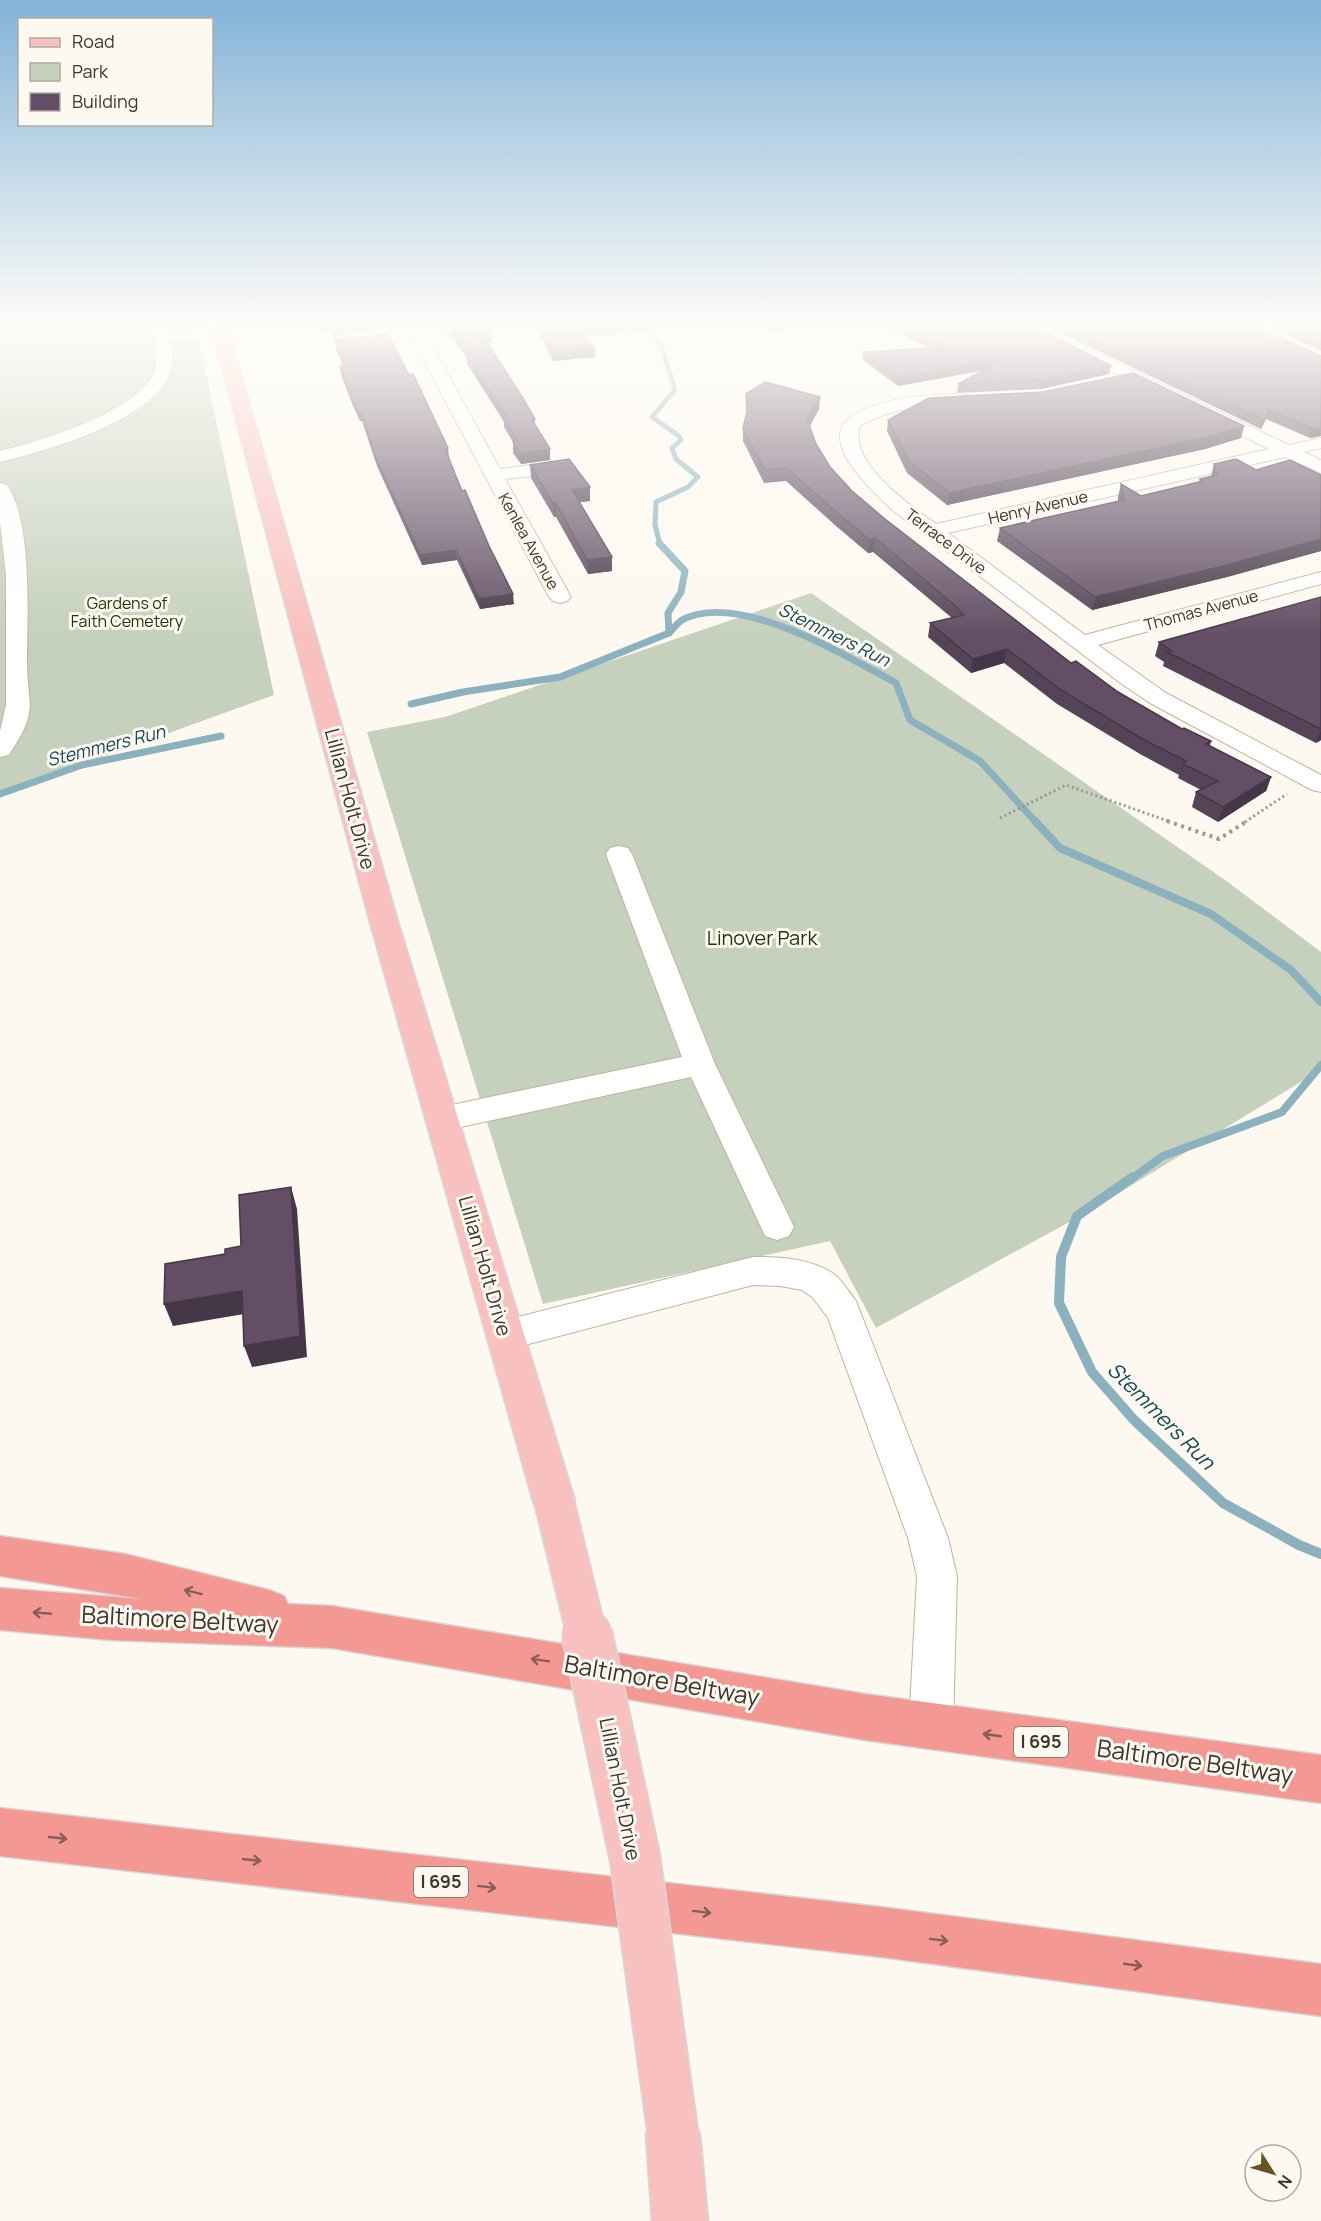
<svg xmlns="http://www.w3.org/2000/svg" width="1321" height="2221" font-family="Manrope,sans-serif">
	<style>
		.green { fill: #c5d0bd }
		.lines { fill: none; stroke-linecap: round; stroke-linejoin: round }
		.stream-far3 { stroke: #8bb1be; stroke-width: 5 }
		.stream-far2 { stroke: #8bb1be; stroke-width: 7 }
		.stream-far1 { stroke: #8bb1be; stroke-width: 8 }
		.stream { stroke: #8bb1be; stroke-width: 10 }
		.minor-casing { stroke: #beb49e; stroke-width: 2 }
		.major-casing { stroke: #d8d7d5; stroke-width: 3 }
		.highway-casing { stroke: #d8d7d5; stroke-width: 3 }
		.path-far1 { stroke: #9c988f; stroke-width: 3; stroke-dasharray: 2 3; stroke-linecap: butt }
		.path { stroke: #9c988f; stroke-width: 4; stroke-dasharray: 3 4.5; stroke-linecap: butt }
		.minor { fill: #fff; fill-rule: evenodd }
		.major { fill: #f8c1bf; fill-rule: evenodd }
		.highway { fill: #f49894; fill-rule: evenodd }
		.major-bridge-far1-casing { stroke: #d8d7d5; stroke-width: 42; stroke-linecap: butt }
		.major-bridge-casing { stroke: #d8d7d5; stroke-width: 53; stroke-linecap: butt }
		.major-bridge-far1 { stroke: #f8c1bf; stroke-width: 39 }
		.major-bridge { stroke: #f8c1bf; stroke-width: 50 }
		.wall { fill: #554357 }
		.shaded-wall { fill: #453747 }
		.building { fill: #634e65; stroke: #453747; stroke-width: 1.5 }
		.oneway { stroke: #865e57 }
		.labels { text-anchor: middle; stroke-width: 6; stroke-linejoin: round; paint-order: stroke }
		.far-street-label { font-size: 16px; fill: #3c372e; stroke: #fdf9f0 }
		.far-park-label { font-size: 16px; fill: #1f3505; stroke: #fdf9f0 }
		.far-water-label { font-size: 18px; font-style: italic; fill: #154a5a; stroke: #fdf9f0 }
		.shield { fill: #fdf9f0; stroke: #767168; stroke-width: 1.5 }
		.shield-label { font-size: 18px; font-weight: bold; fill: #3c372e }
		.street-label { font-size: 20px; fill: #3c372e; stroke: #fdf9f0 }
		.park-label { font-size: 20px; fill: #1f3505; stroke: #fdf9f0 }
		.water-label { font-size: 21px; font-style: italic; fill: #154a5a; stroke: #fdf9f0 }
		.near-street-label { font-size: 24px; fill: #3c372e; stroke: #fdf9f0 }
	</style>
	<rect width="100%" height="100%" fill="#fdf9f0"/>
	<path class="green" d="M0,326H196L274,695L0,794Z
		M811,593L1225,880L1321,952V1065L1317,1072L1091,1210L876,1328L830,1241L543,1304L367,732L445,717Z"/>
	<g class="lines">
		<path class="stream-far3" d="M646,326L661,345L675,390L652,417L679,436L681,440L672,448L676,459L698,477L688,487L656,502L655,525L660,544"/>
		<path class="stream-far2" d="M659,543L685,571L681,592L668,613L669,633
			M411,704L463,692L560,677L669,633C673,629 677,623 682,620C738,590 846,656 896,683L910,720L980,761L1036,822
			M0,794L82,765L221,736"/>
		<path class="stream-far1" d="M1035,821L1060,848L1211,914L1291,970L1321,1002
			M1131,1179L1163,1156L1282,1112L1321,1065"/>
		<path class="stream" d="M1133,1177L1077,1216L1061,1257L1059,1303L1092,1372L1134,1420L1223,1503L1299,1545L1321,1554"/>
		<defs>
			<path id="minor" d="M151,326H167L168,332L220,327L228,332L220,337L170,341C172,351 174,363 170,373C153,421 45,451 0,462V451C38,442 140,411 154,372C159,358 155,341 151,326Z
				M405,326H482L475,331L427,336L500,469L551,462L558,464L560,468L558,472L551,474L505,479L571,597L567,601L560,603L553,601L549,597L412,338L348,346L340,341L348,336L407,329Z
				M1019,326H1040L1289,445L1321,438V448L1304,452L1321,460V473L1285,457L948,533L1085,635L1321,572V584L1098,645L1166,693L1321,775V792L1312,790L1150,703L1119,682L891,509C874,492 839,461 840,435C841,399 945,390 972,396L975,400L972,404L966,405C928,406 893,406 860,426C848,463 910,505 936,524L1269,449Z
				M0,483L7,485C33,523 27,617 27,663C27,677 29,691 30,705C29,725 19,739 9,755L0,757V731L6,705V576L0,522Z
				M619,846L628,848L632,854L715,1064L794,1227L789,1236L777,1240L765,1236L691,1077L442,1131L431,1127L426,1119L431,1111L442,1107L682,1057L606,854L610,848Z
				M753,1257C780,1257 812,1258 835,1275C843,1282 849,1292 856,1301L948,1538L957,1576L953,1727L947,1743L931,1749L915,1743L909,1727L917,1576L908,1538L828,1318L813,1298L802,1290L780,1286L753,1285L506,1350L493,1346L488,1335L493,1324L506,1320Z"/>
			<path id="major" d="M211,326H227L398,922L575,1501L569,1514L554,1520L539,1514L533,1501L370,922Z
				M673,2107L692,2115L700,2134L708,2221H652L646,2134L654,2115Z"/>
			<path id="highway" d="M0,1536L125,1554L269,1590L284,1596L288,1604L332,1606L865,1694L1321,1755V1803L865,1740L332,1648L111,1640L0,1630V1588L142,1599L0,1576Z
				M0,1808L881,1907L1321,1964V2016L881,1957L0,1856Z"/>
		</defs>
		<use href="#minor" class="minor-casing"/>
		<use href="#major" class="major-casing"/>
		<use href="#highway" class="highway-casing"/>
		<path class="path-far1" d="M1000,818L1066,785L1171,822
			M1245,822L1287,794"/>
		<path class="path" d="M1167,821L1219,839L1247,821"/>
		<use href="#minor" class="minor"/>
		<use href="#major" class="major"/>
		<use href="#highway" class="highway"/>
		<defs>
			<path id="major-bridge-far1" d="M554,1501L587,1636"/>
			<path id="major-bridge" d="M587,1634L635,1858L673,2134"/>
		</defs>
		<use href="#major-bridge-far1" class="major-bridge-far1-casing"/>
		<use href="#major-bridge" class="major-bridge-casing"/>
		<use href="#major-bridge-far1" class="major-bridge-far1"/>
		<use href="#major-bridge" class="major-bridge"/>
	</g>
	<path class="wall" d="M449,326L491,332L492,342L487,343L535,419V426L550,460L521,464L513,453V442L504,427V422L467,364L466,356L450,336Z
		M536,326H688L585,337L595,349V357L553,361Z
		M760,326H795L770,333Z
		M884,326H1034L1109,374L1041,389L957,393L958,384L985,370L898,386L863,360V352L929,348Z
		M1046,326H1255L1321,436L1310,438L1266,419L1261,429Z
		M1267,326H1321V351Z
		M335,340L449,458L462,491L514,604L480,609L457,560L422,565L377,466L362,421H360L353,406L341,375L340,366H343L336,349Z
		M746,394L820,397L819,409L810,426L816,444L830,467L852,491L885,519L1071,663L1118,692L1182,729L1211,741L1210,746L1271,777L1266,791L1218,822L1192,807L1196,792L1201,790L1178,778L1179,775L1140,754L1057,704L1004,663L971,673L928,637L930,623L952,618L873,552L868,553L836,526L786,481L764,483L743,441V429L746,416Z
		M888,420L1241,438L1205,449L947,505L907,473L887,431Z
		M1214,464L1256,470L1321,475V551L1227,577L1092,610L997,541L1000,528L1118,501V497L1121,484L1141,496L1199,482L1200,479L1211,476Z
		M530,465L590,487V501L580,502L612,557V571L588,574L556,517H554L531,478Z
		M1321,597V740L1316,743L1163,666L1164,662L1155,656L1159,642Z"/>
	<path class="shaded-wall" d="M321,326H329L330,331L322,332Z
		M346,326H382V330L337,335L332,337L331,330L336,328Z
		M611,326H688L580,338L579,330Z
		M770,326H795L770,333Z
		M491,332L492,342L482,343L481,333Z
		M595,349V357L553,361L552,352Z
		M1008,357L1006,366L898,386L899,377Z
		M1111,366L1109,374L1041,389L1042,380Z
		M820,397L819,409L806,432L807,419Z
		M1269,410L1266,419L1261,429L1264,420Z
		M358,412H361L362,421H360Z
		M1244,426L1241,438L1205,449L947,505L949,493Z
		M1321,428V436L1310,438L1313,429Z
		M448,448L449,458H446L445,449Z
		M550,449V460L521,464L520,453Z
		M590,487V501L573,503L572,490Z
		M553,503H556V517H554Z
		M875,538L873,552L868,553L870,540Z
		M1321,539V551L1227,577L1092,610L1095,597Z
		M456,550L457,560L422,565L420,555Z
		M612,557V571L588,574L587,560Z
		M513,594L514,604L480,609L479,599Z
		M1007,649L1004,663L971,673L973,659Z
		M1321,730V740L1316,743Z
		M1271,777L1266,791L1218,822L1223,807Z
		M291,1187L297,1209L307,1357L252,1367L244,1346Z
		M242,1291L250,1313L173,1326L164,1304Z"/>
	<path class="building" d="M329,326H346L336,328L331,330Z
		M449,326H488L491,332L481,333L521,395L535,419L532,420L550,449L520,453L513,442H518L503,416H506L466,354L472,353Z
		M539,326H611L579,330L595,349L552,352Z
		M902,326H1034L1111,366L1042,380L958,384L1008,357L899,377L863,352L945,347Z
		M1064,326H1255L1321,356V428L1313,429L1269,410L1264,420Z
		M1287,326H1321V342Z
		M388,334L409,375L413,374L448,448L445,449L462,491L465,490L489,546L513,594L479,599L456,550L420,555L375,456L361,412H358L351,397L340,366H345L335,340Z
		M1133,373L1244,426L1208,437L949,493L909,461L888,420L929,398L1043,392Z
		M765,382L820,397L807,419L816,444L830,467L852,491L885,519L1071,663L1076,661L1118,692L1182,729L1184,728L1211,741L1206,744L1271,777L1223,807L1196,792L1218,781L1183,764L1186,761L1144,740L1061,690L1007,649L973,659L930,623L964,615L956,608H958L875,538L870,540L837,513L787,468L765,470L743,429L747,411L746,394Z
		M569,459L590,487L572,490L612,557L587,560L556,503H553L530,465Z
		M1236,459L1256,470L1290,460L1321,475V539L1231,564L1095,597L1000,528L1124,500L1121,484L1141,496L1203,481L1200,479L1217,475L1214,464Z
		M1321,597V729L1167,652L1172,651L1159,642Z
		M291,1187L300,1336L244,1346L242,1291L164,1304L165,1264L225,1254V1249L241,1246L239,1195Z"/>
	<defs><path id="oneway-shaft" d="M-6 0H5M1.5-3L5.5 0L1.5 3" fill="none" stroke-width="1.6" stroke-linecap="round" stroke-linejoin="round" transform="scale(1.5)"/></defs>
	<g class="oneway">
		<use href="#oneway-shaft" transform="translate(193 1592) rotate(-166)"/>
		<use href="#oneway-shaft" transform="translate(42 1613) rotate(-175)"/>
		<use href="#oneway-shaft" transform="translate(540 1660) rotate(-171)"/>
		<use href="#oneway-shaft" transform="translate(992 1735) rotate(-172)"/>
		<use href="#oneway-shaft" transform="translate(58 1838) rotate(6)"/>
		<use href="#oneway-shaft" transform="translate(252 1860) rotate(6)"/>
		<use href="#oneway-shaft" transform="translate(487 1887) rotate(7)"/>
		<use href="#oneway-shaft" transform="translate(702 1912) rotate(7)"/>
		<use href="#oneway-shaft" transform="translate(939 1940) rotate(7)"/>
		<use href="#oneway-shaft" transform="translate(1133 1965) rotate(8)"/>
	</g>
	<linearGradient id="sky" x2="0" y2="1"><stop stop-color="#83b3d7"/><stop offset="0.51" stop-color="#fefcf8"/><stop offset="1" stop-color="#fefcf8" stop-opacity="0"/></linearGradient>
	<rect width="1321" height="637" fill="url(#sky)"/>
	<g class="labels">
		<g class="far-street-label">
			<text transform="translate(1038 507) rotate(-13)" y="6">Henry Avenue</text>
			<text transform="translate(529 541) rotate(61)" y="6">Kenlea Avenue</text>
			<text transform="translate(946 541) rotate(37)" y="6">Terrace Drive</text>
			<text transform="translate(1201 610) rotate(-15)" y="6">Thomas Avenue</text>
		</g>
		<g class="far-park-label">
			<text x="127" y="609">Gardens of<tspan x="127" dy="18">Faith Cemetery</tspan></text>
		</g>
		<g class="far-water-label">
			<text transform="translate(834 635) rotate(26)" y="6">Stemmers Run</text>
			<text transform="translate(106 746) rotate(-14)" y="6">Stemmers Run</text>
		</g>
		<g class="shield">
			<rect x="1014" y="1727" width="54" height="30" rx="4.5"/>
			<rect x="414" y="1867" width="54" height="30" rx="4.5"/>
		</g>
		<g class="shield-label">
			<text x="1041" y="1748">I 695</text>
			<text x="441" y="1888">I 695</text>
		</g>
		<g class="street-label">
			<text transform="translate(350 799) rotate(75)" y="7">Lillian Holt Drive</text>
			<text transform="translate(485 1266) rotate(74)" y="7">Lillian Holt Drive</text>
			<text transform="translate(620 1789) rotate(79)" y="7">Lillian Holt Drive</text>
		</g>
		<g class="park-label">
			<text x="762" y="945">Linover Park</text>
		</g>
		<g class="water-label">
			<text transform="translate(1161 1416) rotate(45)" y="7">Stemmers Run</text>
		</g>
		<g class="near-street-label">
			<text transform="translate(180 1620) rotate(3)" y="8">Baltimore Beltway</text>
			<text transform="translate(662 1681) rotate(10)" y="8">Baltimore Beltway</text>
			<text transform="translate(1195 1762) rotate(8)" y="8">Baltimore Beltway</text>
		</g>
	</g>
	<rect x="18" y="18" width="195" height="108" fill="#fdf9f0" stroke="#b0aba2" stroke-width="1.5"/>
	<rect x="30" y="38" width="30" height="9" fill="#f8c1bf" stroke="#b0aba2" stroke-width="1.5"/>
	<text x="72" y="48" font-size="18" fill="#3c372e">Road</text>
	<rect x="30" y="63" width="30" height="18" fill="#c5d0bd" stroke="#b0aba2" stroke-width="1.5"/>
	<text x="72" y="78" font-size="18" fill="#3c372e">Park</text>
	<rect x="30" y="93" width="30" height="18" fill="#634e65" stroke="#b0aba2" stroke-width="1.5"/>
	<text x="72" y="108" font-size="18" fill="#3c372e">Building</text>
	<g transform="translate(1273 2173) rotate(127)"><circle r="28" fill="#fdf9f0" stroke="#b0aba2" stroke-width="1.5"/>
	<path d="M0-4.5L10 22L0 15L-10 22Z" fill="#6a5323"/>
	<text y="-9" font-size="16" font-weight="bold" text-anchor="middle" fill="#3c372e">N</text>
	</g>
</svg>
